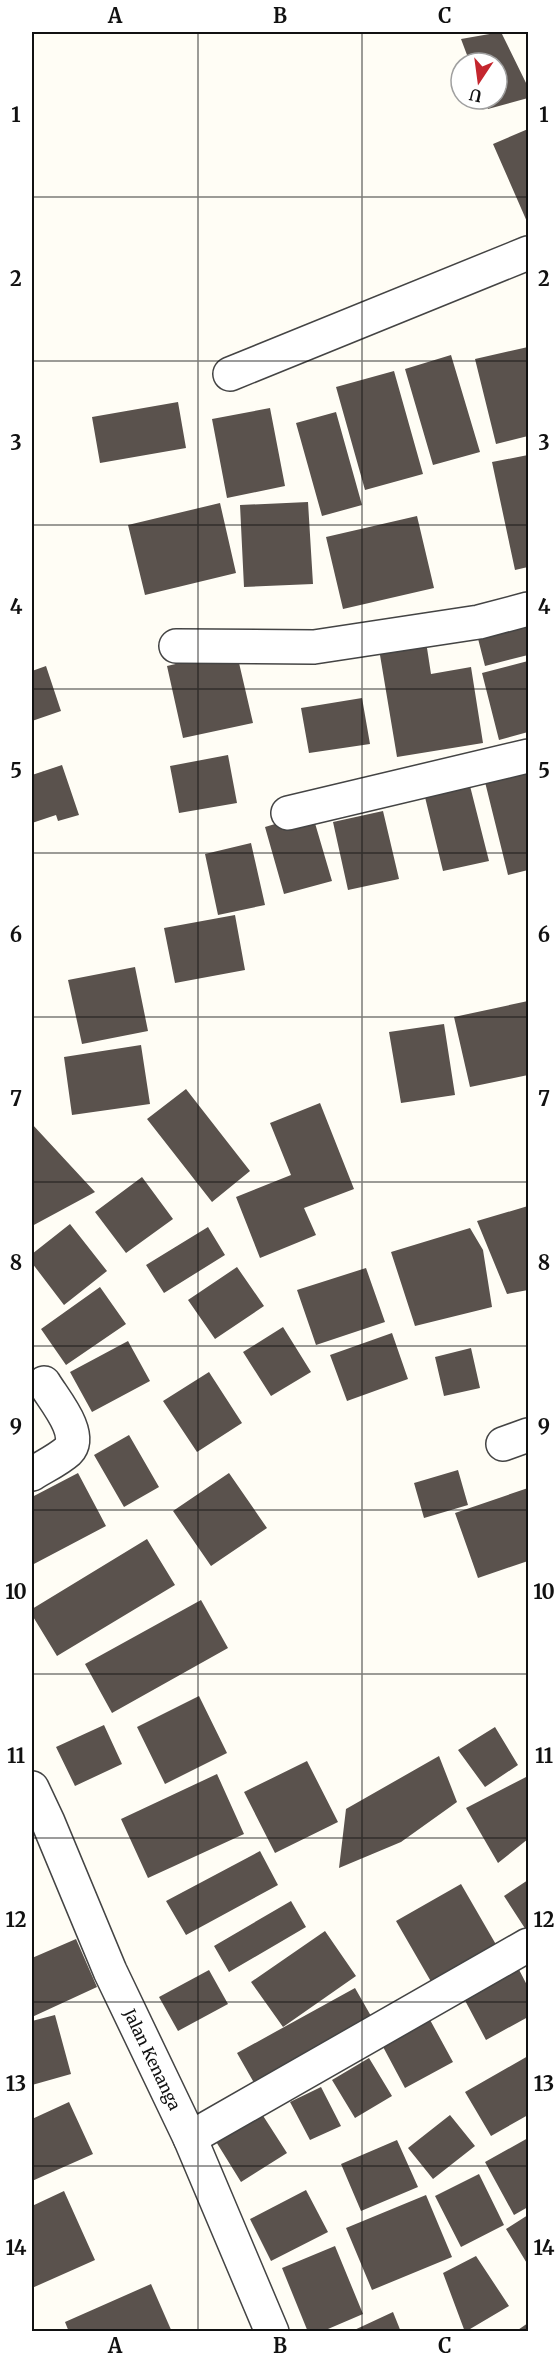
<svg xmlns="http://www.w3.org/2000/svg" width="560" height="2363" font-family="Merriweather,serif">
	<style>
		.building { fill: #5a524d }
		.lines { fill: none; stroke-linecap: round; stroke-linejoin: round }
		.street-casing { stroke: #444; stroke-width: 36 }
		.street { stroke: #fff; stroke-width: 33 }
		.grid { fill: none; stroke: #111; stroke-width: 1.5; stroke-opacity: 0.55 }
		.labels { text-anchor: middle; stroke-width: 6; stroke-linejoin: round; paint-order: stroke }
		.street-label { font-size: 16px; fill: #111; stroke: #fff }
		.neatline { fill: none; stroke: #111; stroke-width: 2 }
		.grid-label { font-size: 20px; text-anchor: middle; font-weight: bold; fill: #111 }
	</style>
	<rect width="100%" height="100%" fill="#fffdf5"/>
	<path class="building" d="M501,32L528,87V98L488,109L484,99H497V63H470L461,39Z
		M528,129V224L493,144Z
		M528,347V436L496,444L475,359Z
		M451,355L480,452L433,465L405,369Z
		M394,371L423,474L365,490L336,387Z
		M178,402L186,448L100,463L92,417Z
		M270,408L285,486L227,498L212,419Z
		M336,412L362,505L322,516L296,423Z
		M528,455V567L515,570L492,462Z
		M308,502L313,584L244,587L240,505Z
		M220,503L236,573L145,595L128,525Z
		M417,516L434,588L343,609L326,537Z
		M528,610V655L485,666L474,623Z
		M425,635L431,674L471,667L483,743L397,757L378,643Z
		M236,650L253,723L183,738L167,666Z
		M528,661V732L499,740L482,673Z
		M46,666L61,711L32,721V671Z
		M362,698L370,744L309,753L301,708Z
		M228,755L237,803L179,813L170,766Z
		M62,765L79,815L58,821L56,815L32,823V775Z
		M528,772V870L508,875L485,782Z
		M469,782L489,861L443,871L424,793Z
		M383,811L399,879L348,890L333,822Z
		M312,813L332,881L284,894L265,827Z
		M251,843L265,905L218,915L205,854Z
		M235,915L245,970L175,983L164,928Z
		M135,967L148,1031L82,1044L68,980Z
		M528,1001V1075L470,1087L454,1017Z
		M444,1024L455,1095L401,1103L389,1032Z
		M141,1045L150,1104L72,1115L64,1057Z
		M186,1089L250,1171L212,1202L147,1119Z
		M320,1103L354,1189L304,1208L316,1235L260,1258L236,1197L291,1175L270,1123Z
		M32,1124L95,1192L32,1226Z
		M142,1177L173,1219L126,1253L95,1212Z
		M528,1206V1290L507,1294L477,1221Z
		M70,1224L107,1271L64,1305L32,1263V1254Z
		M208,1227L225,1255L164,1293L146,1265Z
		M470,1228L483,1250L492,1307L415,1326L391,1252Z
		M237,1267L264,1306L215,1339L188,1300Z
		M366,1268L385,1322L316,1345L297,1290Z
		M100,1287L126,1324L66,1365L41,1329Z
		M283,1327L311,1372L271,1396L243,1352Z
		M392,1333L408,1379L347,1401L330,1355Z
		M128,1341L150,1381L92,1412L70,1372Z
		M471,1348L480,1388L444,1396L435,1357Z
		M209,1372L242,1423L197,1452L163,1401Z
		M129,1435L159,1487L124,1507L94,1455Z
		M458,1470L468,1505L424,1518L414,1483Z
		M78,1473L106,1526L32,1565V1497Z
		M229,1473L267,1528L211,1566L173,1511Z
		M528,1488V1561L478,1578L455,1513Z
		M147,1539L175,1585L57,1656L32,1615V1609Z
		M201,1600L228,1648L112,1713L85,1664Z
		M199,1696L227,1753L165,1784L137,1727Z
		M104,1725L122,1764L75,1786L56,1747Z
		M495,1727L518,1765L485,1787L458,1750Z
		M439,1756L457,1802L401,1842L339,1868L346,1809Z
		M307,1761L338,1822L275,1853L244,1792Z
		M217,1774L244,1834L148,1878L121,1819Z
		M528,1776V1839L498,1863L466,1808Z
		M260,1851L278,1885L186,1935L166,1901Z
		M528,1880V1933L504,1896Z
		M461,1884L498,1948L433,1985L396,1921Z
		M291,1901L306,1927L229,1972L214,1946Z
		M325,1931L356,1976L283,2027L251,1982Z
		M76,1939L97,1987L32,2017V1958Z
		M515,1962L528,1987V2017L486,2040L460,1991Z
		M209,1970L228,2004L178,2031L159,1997Z
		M355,1988L375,2023L257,2088L237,2053Z
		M55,2015L71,2074L32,2085V2021Z
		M429,2018L453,2062L405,2088L381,2043Z
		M528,2056V2115L491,2136L465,2092Z
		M369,2058L392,2096L355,2118L332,2080Z
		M321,2087L341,2126L310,2140L290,2102Z
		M69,2102L93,2154L32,2181V2119Z
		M260,2111L287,2153L241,2182L215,2140Z
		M450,2115L475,2146L433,2179L408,2148Z
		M528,2138V2207L514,2215L485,2162Z
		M397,2140L418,2187L361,2211L341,2164Z
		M479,2174L504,2225L461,2247L435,2196Z
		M306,2190L328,2232L271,2261L250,2219Z
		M64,2191L95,2260L32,2288V2206Z
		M426,2195L452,2257L372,2290L346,2228Z
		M528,2215V2265L506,2229Z
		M335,2246L363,2314L321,2332H308L282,2268Z
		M476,2256L509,2306L465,2332L443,2273Z
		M151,2284L172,2332H69L65,2322Z
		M393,2312L401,2332H350Z
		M528,2323V2332H515Z"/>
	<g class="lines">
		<defs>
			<g id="street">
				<path d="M230,374L528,253"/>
				<path d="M176,646L314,647L479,622L528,609"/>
				<path d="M288,813L528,756"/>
				<path d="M503,1444L528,1435"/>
				<path d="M32,1474C43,1467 58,1460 68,1451C84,1434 54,1400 44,1383"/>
				<path id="s1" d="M32,1788L48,1822L110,1971L190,2138L272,2332"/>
				<path d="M190,2138L528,1945"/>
			</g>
		</defs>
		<use href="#street" class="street-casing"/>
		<use href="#street" class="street"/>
	</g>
	<path class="grid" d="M198,32V2332M362,32V2332M32,197H528M32,361H528M32,525H528M32,689H528M32,853H528M32,1017H528M32,1182H528M32,1346H528M32,1510H528M32,1674H528M32,1838H528M32,2002H528M32,2166H528"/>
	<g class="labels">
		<g class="street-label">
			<text dy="6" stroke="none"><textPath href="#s1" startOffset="297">Jalan Kenanga</textPath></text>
		</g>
	</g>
	<rect width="560" height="2363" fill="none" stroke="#ffffff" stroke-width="66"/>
	<g transform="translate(479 81) rotate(193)"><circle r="28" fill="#ffffff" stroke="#a0a0a0" stroke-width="1.5"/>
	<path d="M0-4.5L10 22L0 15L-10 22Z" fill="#c4262e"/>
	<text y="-9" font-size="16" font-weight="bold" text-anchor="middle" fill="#111111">U</text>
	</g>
	<rect x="33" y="33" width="494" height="2297" class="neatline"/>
	<g class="grid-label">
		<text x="115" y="23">A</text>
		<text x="280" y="23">B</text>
		<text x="445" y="23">C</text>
		<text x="16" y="122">1</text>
		<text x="544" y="122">1</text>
		<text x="16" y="286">2</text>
		<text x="544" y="286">2</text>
		<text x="16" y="450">3</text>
		<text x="544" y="450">3</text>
		<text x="16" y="614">4</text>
		<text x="544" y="614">4</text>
		<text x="16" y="778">5</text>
		<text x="544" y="778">5</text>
		<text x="16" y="942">6</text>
		<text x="544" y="942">6</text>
		<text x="16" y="1106">7</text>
		<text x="544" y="1106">7</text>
		<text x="16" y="1270">8</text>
		<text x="544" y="1270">8</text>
		<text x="16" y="1434">9</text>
		<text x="544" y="1434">9</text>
		<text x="16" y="1599">10</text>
		<text x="544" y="1599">10</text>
		<text x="16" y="1763">11</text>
		<text x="544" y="1763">11</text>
		<text x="16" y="1927">12</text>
		<text x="544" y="1927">12</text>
		<text x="16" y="2091">13</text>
		<text x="544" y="2091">13</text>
		<text x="16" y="2255">14</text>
		<text x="544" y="2255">14</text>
		<text x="115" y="2353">A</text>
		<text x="280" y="2353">B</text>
		<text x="445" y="2353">C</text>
	</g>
</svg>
